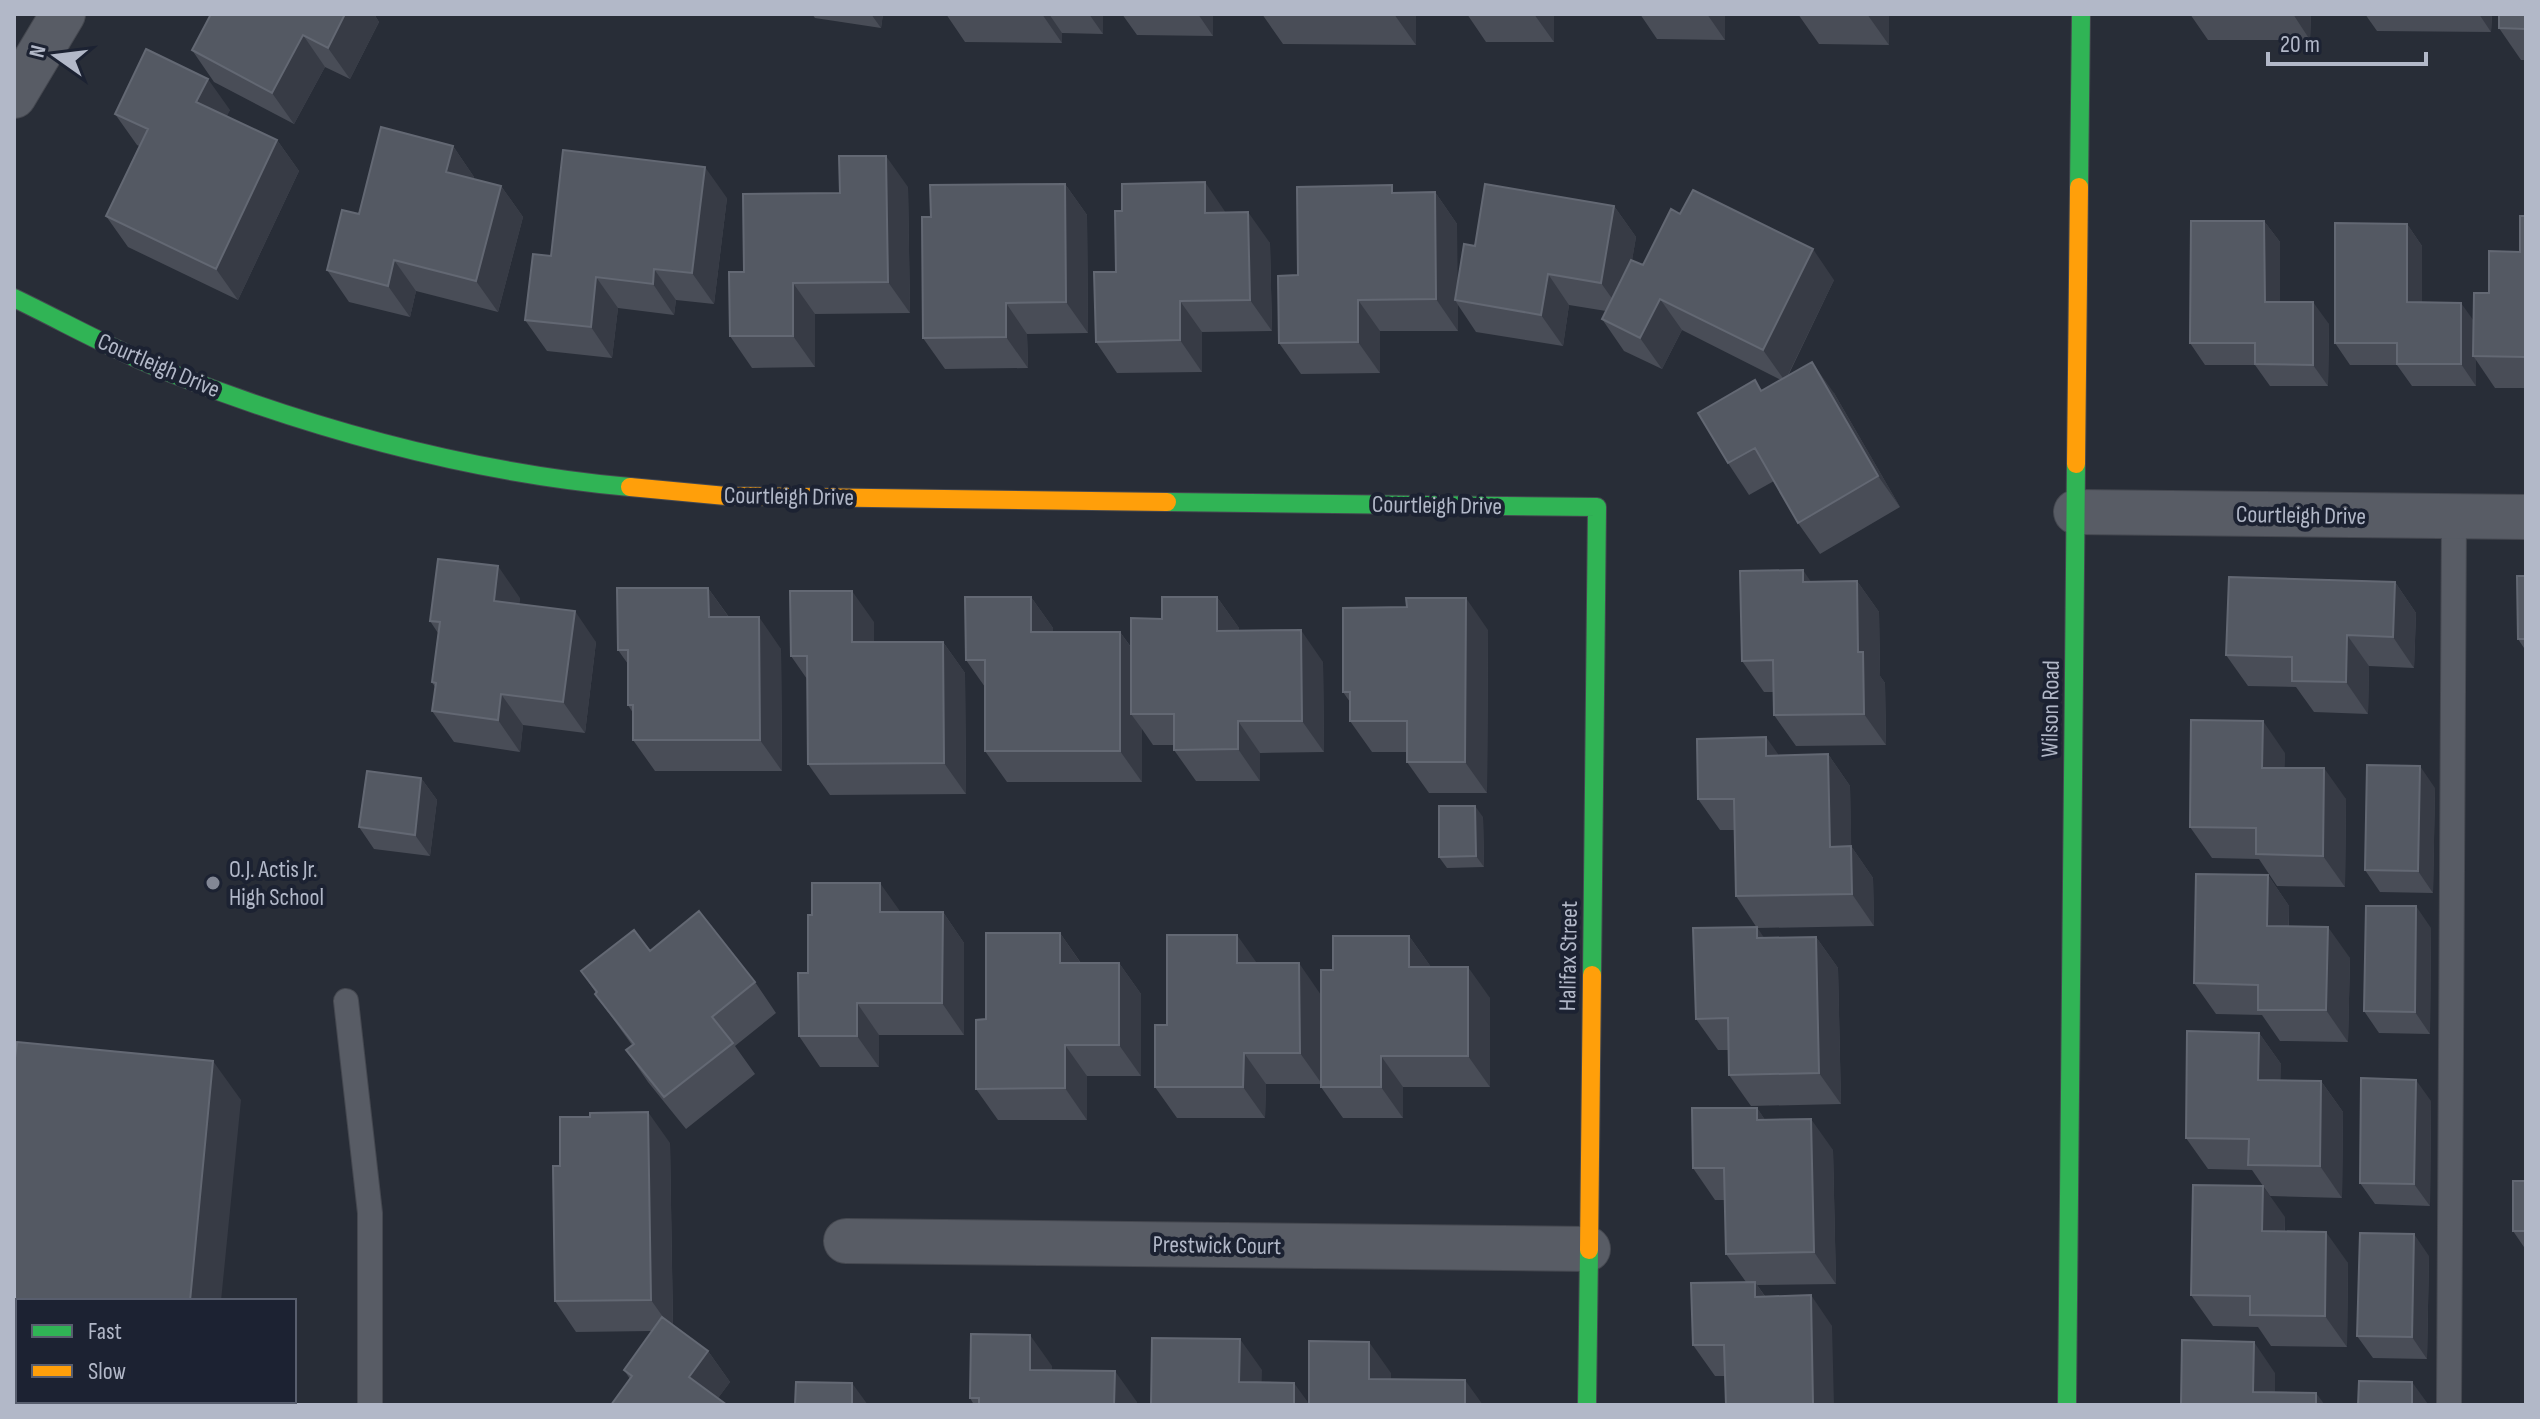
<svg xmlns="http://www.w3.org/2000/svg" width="2540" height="1419" font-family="'Sofia Sans Condensed',sans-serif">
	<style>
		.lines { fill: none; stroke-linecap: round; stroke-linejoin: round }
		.lane-casing { stroke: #454850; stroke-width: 26 }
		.street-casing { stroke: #454850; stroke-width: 46 }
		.fast-casing { stroke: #454850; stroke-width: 20 }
		.slow-casing { stroke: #454850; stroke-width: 20 }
		.lane { stroke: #585c65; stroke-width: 24 }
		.street { stroke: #585c65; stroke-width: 44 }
		.fast { stroke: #30b455; stroke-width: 18 }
		.slow { stroke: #ff9f0a; stroke-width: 18 }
		.wall { fill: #494d57 }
		.shaded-wall { fill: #373b45 }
		.building { fill: #545963; stroke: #636873; stroke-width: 2 }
		.poi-dot { fill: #828795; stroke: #1c2232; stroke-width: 3 }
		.labels { text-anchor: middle; stroke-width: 8; stroke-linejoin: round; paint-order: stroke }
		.street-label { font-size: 24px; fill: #b2b8c8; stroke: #1c2232 }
		.poi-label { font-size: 24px; fill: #b2b8c8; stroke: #1c2232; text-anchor: start }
	</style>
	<rect width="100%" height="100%" fill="#282d37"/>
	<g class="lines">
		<defs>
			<path id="lane" d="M346,1001L370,1213V1405
				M2449,1405L2454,516"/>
			<path id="street" d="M14,96L63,14
				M2076,512L2526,517
				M846,1241L1588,1249"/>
			<path id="fast" d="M2079,187L2081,14
				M14,298C66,323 119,353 173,374C319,431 474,473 630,487
				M1167,502L1597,507L1592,975
				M1587,1405L1589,1250
				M2067,1405L2076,464"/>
			<path id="slow" d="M2076,464L2079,187
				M630,487L726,496L1167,502
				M1589,1250L1592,975"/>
		</defs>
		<use href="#lane" class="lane-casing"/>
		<use href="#street" class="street-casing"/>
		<use href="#fast" class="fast-casing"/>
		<use href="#slow" class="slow-casing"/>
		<use href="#lane" class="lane"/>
		<use href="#street" class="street"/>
		<use href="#fast" class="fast"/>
		<use href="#slow" class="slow"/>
	</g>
	<path class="wall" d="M209,14H374L379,22L350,79L325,67L294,124L214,82L192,50L210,16Z
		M812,14H883L881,28L815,18Z
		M946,14H1103V34L1062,33V43L965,42Z
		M1122,14H1213V36L1137,35Z
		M1262,14H1416V45L1283,44Z
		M1467,14H1554V42H1486Z
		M1640,14H1786V15L1725,14V40L1657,39Z
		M1798,14H1952V16H1889V45L1819,44Z
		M2190,14H2311L2310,40H2208Z
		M2365,14H2492L2491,32L2377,31Z
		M2526,14V60H2521L2499,28Z
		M230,110L226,116L277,140L299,171L238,300L128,247L106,216L139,146L137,145L115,114Z
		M453,146L474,177V179L501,186L523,217L498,312L416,291L410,317L349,302L327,270L359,214Z
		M1065,184L1087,215L1088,333L1027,334L1028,368L945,369L923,338L931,217Z
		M908,187L910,313L815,314V367L752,368L730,336L744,272L840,193Z
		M1435,192L1457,224V284L1475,246L1614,206L1636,237L1632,260L1643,265L1834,280L1788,376L1834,393L1900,507L1820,554L1798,523L1774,481L1749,495L1728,463L1755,380L1762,391L1781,380L1682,330L1662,369L1624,351L1602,319L1606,311L1569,305L1563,346L1476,332L1458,305V331H1380V373L1301,374L1279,343L1298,275L1397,193Z
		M727,198L714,304L676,300L674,315L618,308L612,358L547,351L525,320L551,256Z
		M1226,213L1270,243L1272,331L1202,332V372L1117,373L1096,342L1116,272Z
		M2526,216V388H2495L2476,360V386H2412L2397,365H2350L2335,343L2407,224L2422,246V303L2474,321L2489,293L2520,252Z
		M2264,221L2280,242V302L2329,324L2328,386H2270L2255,365H2205L2190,343Z
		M2526,576V651L2518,639Z
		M1857,581L1879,612L1880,676L1885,683L1886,745L1796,746L1774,715V692H1764L1742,661L1811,582Z
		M2395,582L2416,613L2414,668L2369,666L2368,714L2314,712L2296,687L2248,686L2226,655Z
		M708,588L729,617L781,649L782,771H655L633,740V713L628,705V664L618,650Z
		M1031,597L1053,628V632H1120L1131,647L1162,619L1217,597L1239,628V631L1323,662L1324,752L1260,753V781H1196L1174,750V745H1153L1142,729V782H1007L985,751V687L966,660Z
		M520,598L519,604L596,642L585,733L523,725L520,752L454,742L432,711L435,687L432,682L438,633L430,621Z
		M874,622V642H943L965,673L966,794L830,795L808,764L807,679L791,656Z
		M1488,630L1487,793H1429L1407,762V752H1372L1350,721V702L1343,692Z
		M2285,753L2284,768L2346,799L2345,887L2277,886L2259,859L2212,858L2190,827Z
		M1828,754L1850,786L1851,846L1873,878L1874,926L1757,928L1736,896L1734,830H1720L1698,799L1780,756Z
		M421,778L437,800L430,856L374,849L359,827Z
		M2435,788L2433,893L2380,892L2365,870Z
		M1483,817L1484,867L1447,868L1439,857Z
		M2268,875L2289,906V926L2350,958L2348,1042L2280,1041L2262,1015L2216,1014L2194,983Z
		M900,912H943L964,943V1035H879V1067H820L799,1036L808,973Z
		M2431,928L2430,1034L2379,1033L2364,1011Z
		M1060,933L1081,963H1119L1141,994V1076H1087V1120H998L976,1089L986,1019Z
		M1409,936L1431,967L1490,998V1087H1403V1118H1343L1321,1087V1084H1266L1265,1118H1177L1155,1087L1167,1025L1257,963L1321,995L1333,970Z
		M1816,937L1838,968L1841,1104L1751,1106L1729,1075L1728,1050H1718L1696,1019L1764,938Z
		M650,951L755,982L776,1013L735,1046L755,1074L686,1129L648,1082L626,1050L632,1045L595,994L596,993L581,971Z
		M2259,1033L2281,1064L2280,1080L2321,1081L2343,1112L2342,1198L2270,1196L2252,1170L2208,1169L2186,1138Z
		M2431,1101L2430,1206L2375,1204L2360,1183Z
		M1757,1108L1765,1120L1833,1150L1836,1284L1757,1285L1765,1296L1832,1326L1725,1376H1715L1693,1345L1746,1282L1726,1254L1725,1200H1715L1693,1168Z
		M670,1143L673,1325L708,1351L730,1382L718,1398L630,1379L624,1370L652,1331L576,1332L555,1301L560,1166Z
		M2526,1181V1250L2513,1231Z
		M2285,1217V1231L2348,1263L2347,1347L2271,1346L2258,1327L2213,1326L2191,1295Z
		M2429,1256L2427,1359L2373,1358L2357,1336Z
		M1052,1366V1370L1137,1402V1405H974L970,1398Z"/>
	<path class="shaded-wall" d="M345,14H374L379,22L350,79L328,48Z
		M871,14H883L881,28Z
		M1042,14H1049L1062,33V43Z
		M1089,14H1103V34Z
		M1198,14H1213V36Z
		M1394,14H1416V45Z
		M1534,14H1554V42Z
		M1707,14H1725V40Z
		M1867,14H1887L1889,16V45Z
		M2293,14H2311L2310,40Z
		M2479,14H2492L2491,32Z
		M303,35L325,67L294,124L272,93Z
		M208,79L230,110L218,134L196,102Z
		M277,140L299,171L238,300L216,269Z
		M453,146L474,177L468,203L446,172Z
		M886,156L908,187L910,313L888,282Z
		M705,167L727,198L714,304L692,273Z
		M1205,182L1226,213H1205Z
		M1065,184L1087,215L1088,333L1066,302Z
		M501,186L523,217L498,312L476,281Z
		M1435,192L1457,224L1458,301L1455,300L1458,305V331L1436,299Z
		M1614,206L1636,237L1623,314L1601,283Z
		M1248,212L1270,243L1272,331L1250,300Z
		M2264,221L2280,242V324L2265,302Z
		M2407,224L2422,246V324L2407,302Z
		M1813,249L1834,280L1785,381L1763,350Z
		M394,260L416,291L410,317L388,286Z
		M654,269L676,300L674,315L653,284Z
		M1548,274L1569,305L1563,346L1541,315Z
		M596,277L618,308L612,358L591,327Z
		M793,283L815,314V367L793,336Z
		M1660,299L1682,330L1662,369L1640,338Z
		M1358,300L1380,331V373L1358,342Z
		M1180,301L1202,332V372L1180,340Z
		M2313,302L2329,324L2328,386L2313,365Z
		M1006,303L1027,334L1028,368L1006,337Z
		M2461,303L2476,324L2473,356L2476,360V386L2461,364Z
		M1812,362L1834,393L1900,507L1878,476Z
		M498,566L520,598L516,632L494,601Z
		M1803,570L1824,601L1803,582Z
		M1857,581L1879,612L1880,676L1885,683L1886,745L1864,714L1858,652Z
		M2395,582L2416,613L2414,668L2393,637Z
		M708,588L730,619L709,617Z
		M852,591L874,622V673L852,642Z
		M1031,597L1053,628V664L1031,632Z
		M1217,597L1239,628V662L1217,631Z
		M1466,598L1488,630L1487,793L1465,762Z
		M575,611L596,642L585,733L563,702Z
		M759,617L781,649L782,771L760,740Z
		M1301,630L1323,662L1324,752L1302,721Z
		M1120,632L1142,663L1131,714L1142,729V782L1120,751Z
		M2347,635L2369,666L2368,714L2346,682Z
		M943,642L965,673L966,794L944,763Z
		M501,694L523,725L520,752L498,720Z
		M1238,721L1260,753V781L1238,749Z
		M2263,721L2285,753L2284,799L2262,768Z
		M1766,737L1788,768L1766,756Z
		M1828,754L1850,786L1852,878L1830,847Z
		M2420,766L2435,788L2433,893L2418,871Z
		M2324,768L2346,799L2345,887L2323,856Z
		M421,778L437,800L430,856L415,835Z
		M1475,806L1483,817L1484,867L1476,856Z
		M1851,846L1873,878L1874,926L1852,894Z
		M2268,875L2289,906L2288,957L2267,926Z
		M880,883L902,914L880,912Z
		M2416,906L2431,928L2430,1034L2415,1012Z
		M943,912L964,943V1035L942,1003Z
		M1757,927L1778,959L1757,938Z
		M2328,927L2350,958L2348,1042L2326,1010Z
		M1060,933L1082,965L1060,963Z
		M1237,935L1259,966L1237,963Z
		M1409,936L1431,967H1409Z
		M1816,937L1838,968L1841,1104L1819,1073Z
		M1119,963L1141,994V1076L1119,1045Z
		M1299,963L1321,995L1322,1084L1300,1053Z
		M1468,967L1490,998V1087L1468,1056Z
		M857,1003L879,1035V1067L857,1036Z
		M2259,1033L2281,1064L2280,1111L2258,1080Z
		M1065,1045L1087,1076V1120L1065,1088Z
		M1244,1053L1266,1084L1265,1118L1243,1087Z
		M1381,1056L1403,1087V1118L1381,1087Z
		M213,1061L241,1100L221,1301H190Z
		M2416,1080L2431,1101L2430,1206L2414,1184Z
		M2321,1081L2343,1112L2342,1198L2320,1166Z
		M1757,1108L1778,1139L1757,1120Z
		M648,1112L670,1143L673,1331L651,1300Z
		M1811,1119L1833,1150L1836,1284L1814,1252Z
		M2263,1186L2285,1217L2284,1262L2262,1231Z
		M2326,1232L2348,1263L2347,1347L2325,1316Z
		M2414,1234L2429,1256L2427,1359L2412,1337Z
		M1755,1282L1776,1313L1755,1297Z
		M1811,1295L1832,1326L1834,1405H1813Z
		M1030,1335L1052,1366V1401L1030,1370Z
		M1240,1339L1262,1370L1261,1405L1239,1382Z
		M1369,1342L1391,1373V1405L1369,1379Z
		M2254,1342L2275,1373V1405L2253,1392Z
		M708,1351L730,1382L713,1405L689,1377Z
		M1115,1371L1137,1402V1405H1114Z
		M1465,1380L1483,1405H1465Z
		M2412,1382L2428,1404V1405H2412Z
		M852,1383L868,1405H852Z
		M1294,1383L1310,1405H1294Z
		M2316,1393L2325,1405H2316Z
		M181,1401H212V1405H180Z"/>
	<path class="building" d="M211,14H345L328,48L303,35L272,93L192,50Z
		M2499,14H2526V29L2499,28Z
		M146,49L208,79L196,102L277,140L216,269L106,216L148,129L115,114Z
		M381,127L453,146L446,172L501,186L476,281L394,260L388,286L327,270L342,210L359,214Z
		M563,150L705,167L692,273L654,269L653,284L596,277L591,327L525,320L533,254L551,256Z
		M839,156H886L888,282L793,283V336H730L729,272H744L743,194L840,193Z
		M1205,182V213L1248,212L1250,300L1180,301V340L1096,342L1094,272H1116L1115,211H1122V184Z
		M1065,184L1066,302L1006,303V337L923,338L922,217H931L930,185Z
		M1485,184L1614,206L1601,283L1548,274L1541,315L1455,300L1464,244L1475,246Z
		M1392,185V193L1435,192L1436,299L1358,300V342L1279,343L1278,276L1298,275L1297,187Z
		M1693,190L1813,249L1763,350L1660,299L1640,338L1602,319L1631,260L1643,265L1671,209L1680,214Z
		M2520,216H2526V357L2473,356L2474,293H2489V251L2520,252Z
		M2191,221H2264L2265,302H2313V365L2255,364V343H2190Z
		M2335,223L2407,224V302L2461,303V364H2397V343H2335Z
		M1812,362L1878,476L1798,523L1755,448L1728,463L1698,413L1755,380L1761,391Z
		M438,559L498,566L494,601L575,611L563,702L501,694L498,720L432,711L436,683L432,682L440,622L430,621Z
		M1803,570V582L1857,581L1858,652H1863L1864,714L1774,715L1773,660L1742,661L1740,571Z
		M2517,576H2526V639H2518Z
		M2229,577L2395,582L2393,637L2347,635L2346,682L2292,681V657L2226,655Z
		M617,588H708L709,617H759L760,740H633V705H628V650H618Z
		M790,591H852V642H943L944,763L808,764L807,656H791Z
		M965,597H1031V632H1120V751H985V660H966Z
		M1162,597H1217V631L1301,630L1302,721H1238V749L1174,750V714H1131V618L1162,619Z
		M1406,598H1466L1465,762H1407V721H1350V692H1343V608L1407,607Z
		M2191,720L2263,721L2262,768H2324L2323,856L2256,854V828L2190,827Z
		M1766,737V756L1828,754L1830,847L1851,846L1852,894L1736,896L1734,799H1698L1697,739Z
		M2367,765L2420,766L2418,871L2365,870Z
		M367,771L421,778L415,835L359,827Z
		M1439,806H1475L1476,856L1439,857Z
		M2196,874L2268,875L2267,926L2328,927L2326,1010H2258V985L2194,983Z
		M812,883H880V912H943L942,1003H857V1036H799L798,973H808V915H812Z
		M2366,906H2416L2415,1012L2364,1011Z
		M699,911L755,982L712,1017L733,1043L664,1097L626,1050L634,1044L595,994L597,992L581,971L634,930L650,951Z
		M1757,927V938L1816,937L1819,1073L1729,1075L1728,1018L1696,1019L1693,928Z
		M986,933H1060V963H1119V1045H1065V1088L976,1089V1020L986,1019Z
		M1167,935H1237V963H1299L1300,1053H1244L1243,1087H1155V1025H1167Z
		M1333,936H1409V967H1468V1056H1381V1087H1321V970H1333Z
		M2187,1031L2259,1033L2258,1080L2321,1081L2320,1166L2248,1165L2249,1139L2186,1138Z
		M17,1042L213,1061L190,1301H18V1401H181L180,1405H14V1066Z
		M2361,1078L2416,1080L2414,1184L2360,1183Z
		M1692,1108H1757V1120L1811,1119L1814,1252L1726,1254L1724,1168H1693Z
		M648,1112L651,1300L555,1301L553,1166H560V1117H590V1113Z
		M2513,1181H2526V1231H2513Z
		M2193,1185L2263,1186L2262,1231L2326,1232L2325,1316L2250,1315V1296L2191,1295Z
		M2360,1233L2414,1234L2412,1337L2357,1336Z
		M1755,1282V1297L1811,1295L1813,1405H1726L1724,1345H1693L1691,1283Z
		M662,1317L708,1351L689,1377L727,1405H611L632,1376L624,1370Z
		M971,1334L1030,1335V1370L1115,1371L1114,1405H979V1398H970Z
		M1152,1338L1240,1339L1239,1382L1294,1383V1405H1151Z
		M2182,1340L2254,1342L2253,1392L2316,1393V1405H2181Z
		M1309,1341L1369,1342V1379L1465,1380V1405H1309Z
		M2359,1381L2412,1382V1405H2358Z
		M796,1382L852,1383V1405H795Z"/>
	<circle class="poi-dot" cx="213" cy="883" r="8"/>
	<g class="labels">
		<g class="street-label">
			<text transform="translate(159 365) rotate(23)" y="8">Courtleigh Drive</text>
			<text transform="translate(789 496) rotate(1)" y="8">Courtleigh Drive</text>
			<text transform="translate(1437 505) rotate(1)" y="8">Courtleigh Drive</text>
			<text transform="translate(2301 515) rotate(1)" y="8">Courtleigh Drive</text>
			<text transform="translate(2050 709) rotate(-89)" y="8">Wilson Road</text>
			<text transform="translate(1568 956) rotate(-89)" y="8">Halifax Street</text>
			<text transform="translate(1217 1245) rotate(1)" y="8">Prestwick Court</text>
		</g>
		<g class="poi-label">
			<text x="229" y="877">O.J. Actis Jr.<tspan x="229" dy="28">High School</tspan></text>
		</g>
	</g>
	<rect width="2540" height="1419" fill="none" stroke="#b2b8c8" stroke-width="32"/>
	<rect x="16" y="1299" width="280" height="104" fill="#1c2232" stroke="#585e6e" stroke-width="2"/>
	<rect x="32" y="1325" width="40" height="12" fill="#30b455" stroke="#585e6e" stroke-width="2"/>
	<text x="88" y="1339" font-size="24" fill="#b2b8c8">Fast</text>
	<rect x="32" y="1365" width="40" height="12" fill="#ff9f0a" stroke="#585e6e" stroke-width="2"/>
	<text x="88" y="1379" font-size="24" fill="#b2b8c8">Slow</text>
	<g transform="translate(56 56) rotate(284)" stroke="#1c2232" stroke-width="6" paint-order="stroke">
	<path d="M0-6L14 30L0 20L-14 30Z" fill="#b2b8c8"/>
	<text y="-12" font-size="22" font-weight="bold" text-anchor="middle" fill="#b2b8c8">N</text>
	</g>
	<path d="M2268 52v12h158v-12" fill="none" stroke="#b2b8c8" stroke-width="4"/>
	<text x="2280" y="52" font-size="24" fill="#b2b8c8" stroke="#1c2232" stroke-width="6" paint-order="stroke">20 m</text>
</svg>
